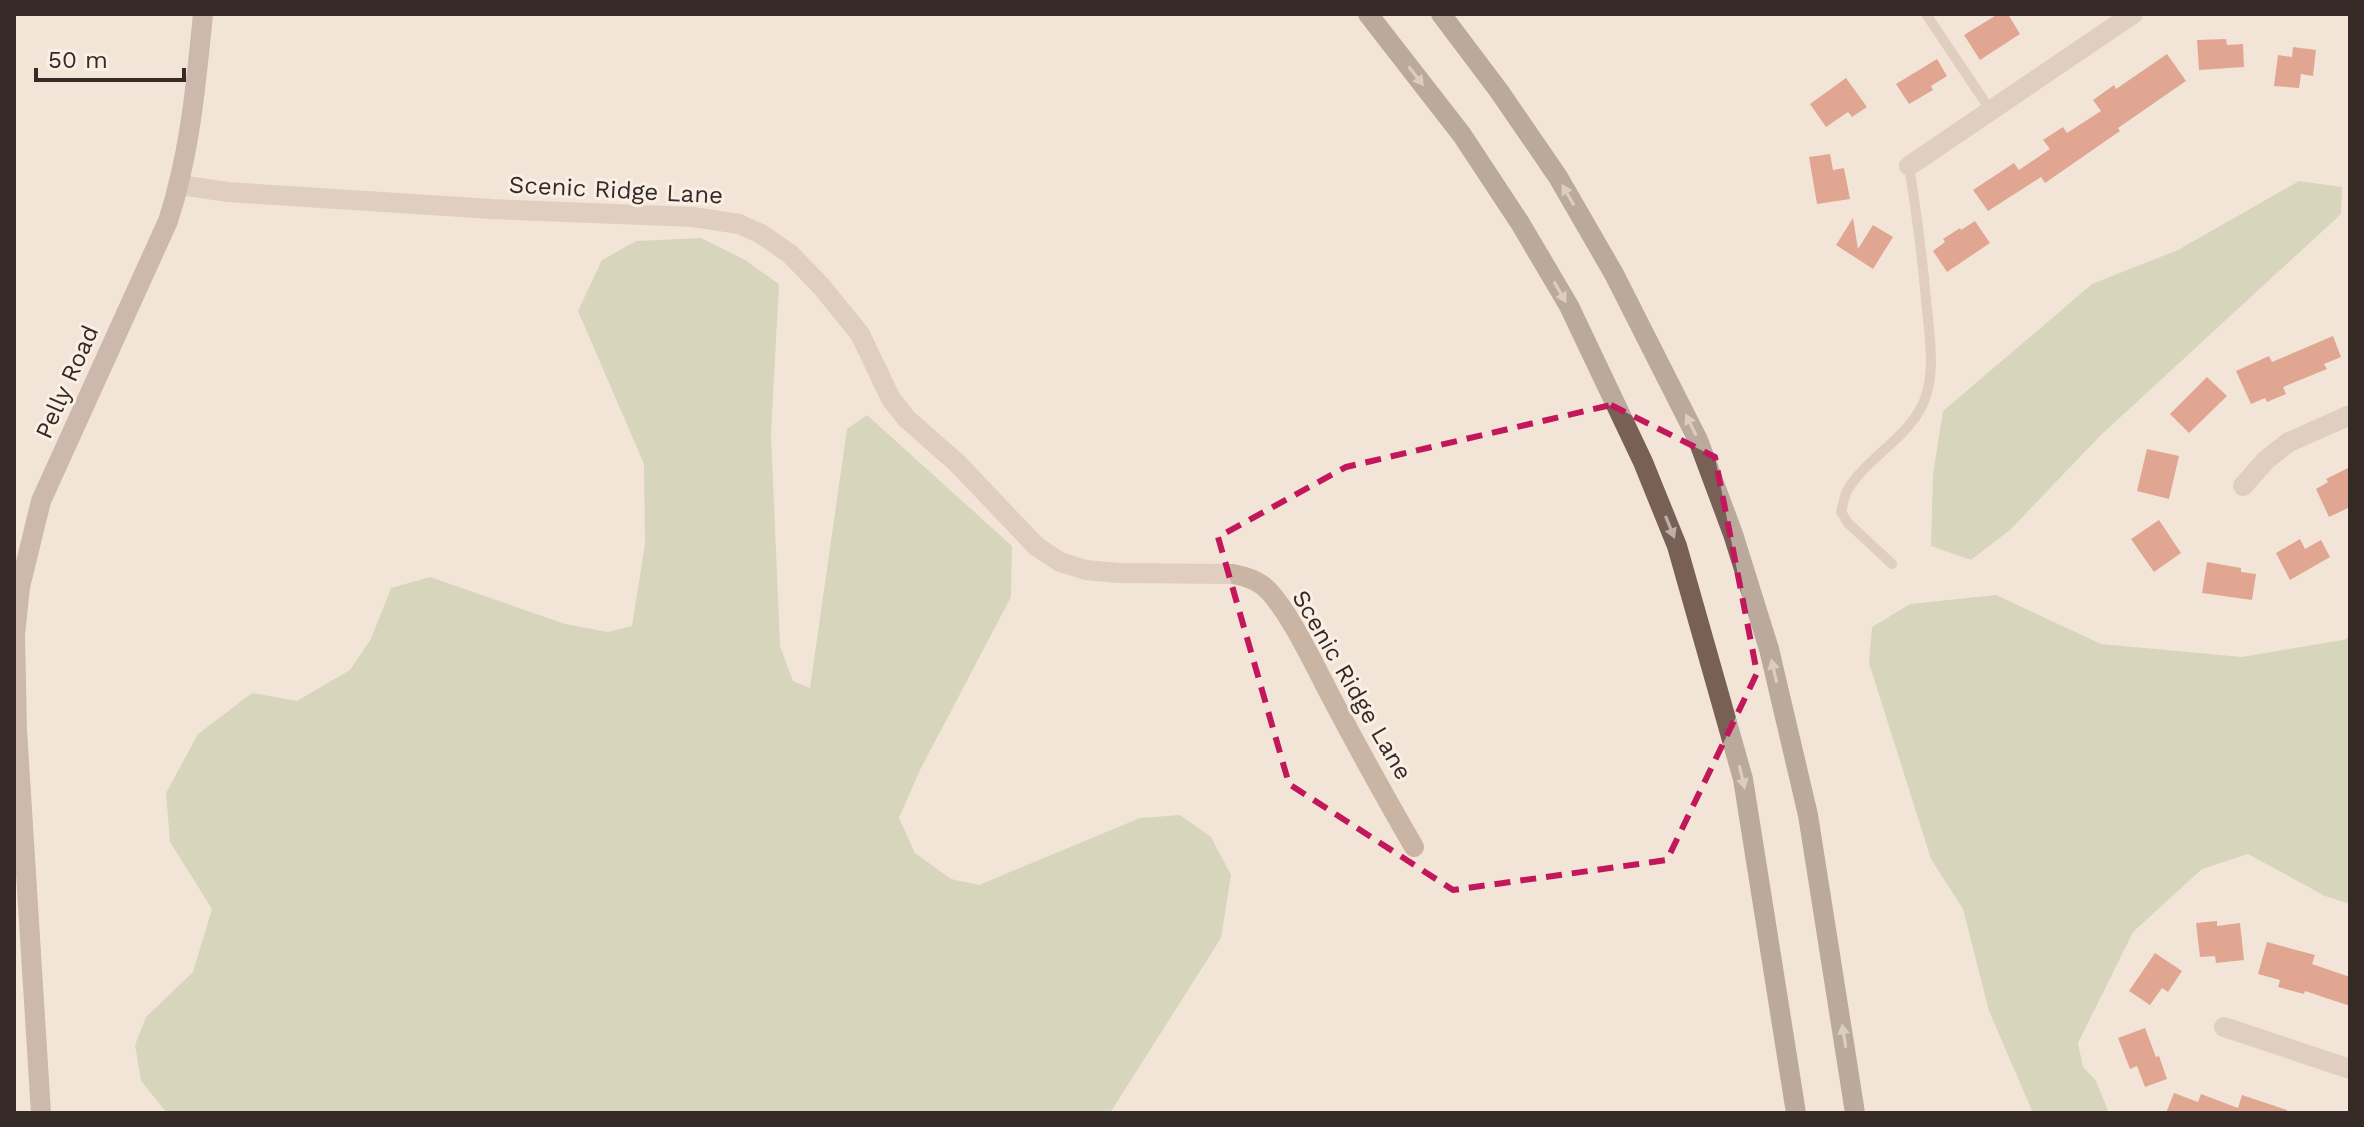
<svg xmlns="http://www.w3.org/2000/svg" width="2364" height="1127" font-family="'Work Sans',sans-serif">
	<style>
		.green { fill: #b6c298 }
		.building { fill: #cb593d }
		.lines { fill: none; stroke-linecap: round; stroke-linejoin: round }
		.lane { stroke: #cab4a4; stroke-width: 10 }
		.street { stroke: #cab4a4; stroke-width: 20 }
		.secondary { stroke: #9e8275; stroke-width: 20 }
		.primary { stroke: #786056; stroke-width: 20 }
		.oneway { fill: #c0afa4 }
		.marked { fill: none; stroke: #c2185b; stroke-width: 6; stroke-dasharray: 16 10; stroke-linejoin: round }
		.labels { text-anchor: middle; stroke-width: 6; stroke-linejoin: round; paint-order: stroke }
		.street-label { font-size: 24px; fill: #352a26; stroke: #faefe4 }
	</style>
	<rect width="100%" height="100%" fill="#f2e5d8"/>
	<path class="green" d="M2299,181L2342,187L2341,214L2100,436L2010,530L1971,560L1931,546L1933,474L1943,411L2092,284L2178,250Z
		M701,238L745,260L779,284L771,433L780,646L793,681L810,688L847,429L867,415L1012,546L1011,597L920,770L899,818L915,853L951,879L979,885L1140,818L1180,815L1211,837L1231,875L1221,938L1110,1113H167L141,1081L135,1045L146,1017L193,972L212,909L170,842L166,793L198,734L252,693L297,701L350,670L371,639L391,588L430,577L565,624L608,632L632,626L645,544L644,464L578,311L602,260L636,241Z
		M1996,595L2101,644L2242,657L2343,640L2350,637V904L2325,896L2248,854L2202,869L2133,932L2078,1043L2083,1067L2096,1081L2109,1113H2033L1989,1011L1963,909L1931,859L1869,663L1872,627L1910,604Z"/>
	<path class="building" d="M1998,14H2008L2020,34L1980,60L1964,35Z
		M2226,39L2227,45L2243,44L2244,67L2199,70L2197,40Z
		M2293,47L2316,50L2313,76L2301,74L2299,88L2274,86L2278,55L2292,57Z
		M2167,54L2186,81L2118,128L2120,131L2045,183L2041,177L1988,211L1973,190L2014,163L2019,170L2050,149L2043,140L2063,127L2067,133L2101,111L2093,100L2114,85L2116,89Z
		M1937,59L1947,76L1931,86L1933,90L1909,104L1896,84Z
		M1846,78L1867,107L1852,117L1848,112L1826,127L1810,104Z
		M1830,154L1833,170L1844,168L1850,199L1817,204L1809,157Z
		M1853,218L1858,249L1873,225L1893,237L1873,269L1836,245Z
		M1975,221L1990,243L1947,272L1933,251L1945,242L1943,239L1960,228L1961,230Z
		M2333,336L2341,357L2324,364L2327,369L2283,387L2286,394L2267,402L2265,398L2251,404L2236,371L2269,356L2272,362Z
		M2207,377L2227,396L2189,433L2170,414Z
		M2147,449L2179,456L2169,499L2137,491Z
		M2350,467V507L2329,517L2316,489L2328,482L2326,479Z
		M2159,520L2181,553L2154,572L2131,539Z
		M2300,539L2305,549L2321,540L2330,557L2290,580L2276,553Z
		M2207,562L2241,568V572L2256,574L2252,600L2202,593Z
		M2217,921V926L2240,923L2244,960L2216,963L2215,956L2200,957L2196,923Z
		M2267,942L2315,955L2312,964L2350,977V1006L2305,991L2304,994L2278,987L2280,980L2258,974Z
		M2155,953L2182,971L2168,992L2162,988L2150,1005L2129,991Z
		M2145,1028L2156,1057L2159,1056L2167,1079L2145,1087L2137,1066L2130,1069L2118,1038Z
		M2174,1093L2198,1102L2201,1094L2238,1108L2242,1095L2287,1110L2286,1113H2166Z"/>
	<g class="lines">
		<path class="lane" d="M1926,14L1991,111
			M1892,564L1848,523L1841,512C1843,505 1844,496 1848,489C1866,460 1900,442 1918,413C1939,380 1929,335 1926,299C1922,254 1916,210 1909,166"/>
		<path class="street" d="M1909,166L2133,14
			M180,185L228,192L492,209L693,217L739,224L761,234L790,254L821,286L860,334L891,399L907,419L957,463L1036,546L1060,562L1086,570L1118,573L1233,574C1243,576 1254,579 1262,585C1285,602 1316,668 1330,695C1357,746 1385,797 1414,847
			M2243,486L2266,460L2289,442L2350,415
			M2224,1027L2350,1069"/>
		<path class="secondary" d="M41,1113L17,730L15,635L20,587L41,501L168,221C190,154 196,84 203,14"/>
		<path class="primary" d="M1368,14L1462,135L1520,223L1569,306L1643,462L1677,546L1743,779L1796,1113
			M1441,14L1499,91L1558,177L1614,274L1698,440L1733,534L1769,649L1808,815L1855,1113"/>
	</g>
	<defs><path id="oneway-solid" d="M-6-.8H1V-3.2L6.5 0L1 3.2V.8H-6Z" transform="scale(2)"/></defs>
	<g class="oneway">
		<use href="#oneway-solid" transform="translate(1416 76) rotate(52)"/>
		<use href="#oneway-solid" transform="translate(1568 195) rotate(-120)"/>
		<use href="#oneway-solid" transform="translate(1560 292) rotate(60)"/>
		<use href="#oneway-solid" transform="translate(1691 425) rotate(-116)"/>
		<use href="#oneway-solid" transform="translate(1670 527) rotate(68)"/>
		<use href="#oneway-solid" transform="translate(1774 671) rotate(-103)"/>
		<use href="#oneway-solid" transform="translate(1742 777) rotate(77)"/>
		<use href="#oneway-solid" transform="translate(1844 1036) rotate(-99)"/>
	</g>
	<path d="M0 0H2364V1127H0ZM1611,405L1715,457L1757,673L1667,860L1453,890L1289,784L1218,537L1346,467Z" fill="#f2e5d8" fill-opacity=".55" fill-rule="evenodd"/>
	<path class="marked" d="M1611,405L1715,457L1757,673L1667,860L1453,890L1289,784L1218,537L1346,467Z"/>
	<g class="labels">
		<g class="street-label">
			<text transform="translate(616 190) rotate(3)" y="8">Scenic Ridge Lane</text>
			<text transform="translate(67 382) rotate(-66)" y="8">Pelly Road</text>
			<text transform="translate(1352 685) rotate(60)" y="8">Scenic Ridge Lane</text>
		</g>
	</g>
	<rect width="2364" height="1127" fill="none" stroke="#352a26" stroke-width="32"/>
	<path d="M36 68v12h148v-12" fill="none" stroke="#352a26" stroke-width="4"/>
	<text x="48" y="68" font-size="24" fill="#352a26" stroke="#faefe4" stroke-width="6" paint-order="stroke">50 m</text>
</svg>
